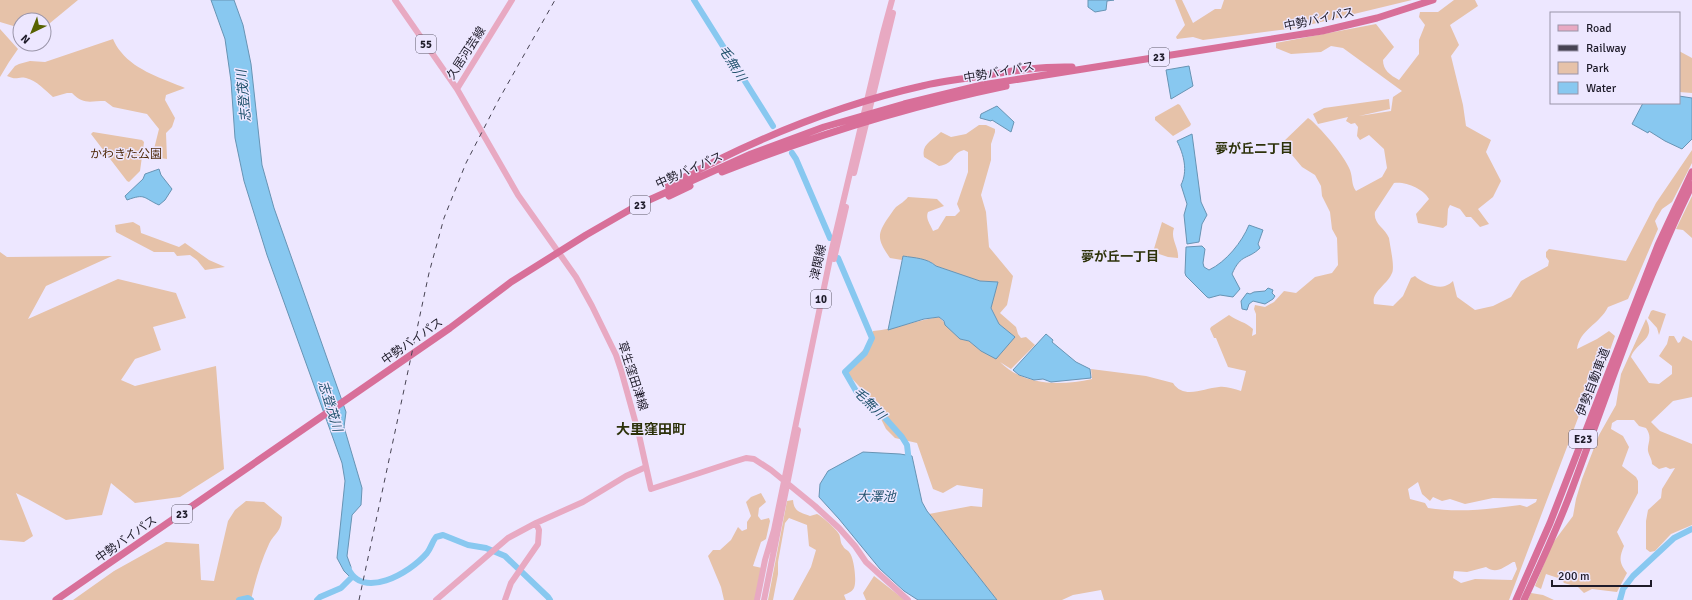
<svg xmlns="http://www.w3.org/2000/svg" width="1692" height="600" font-family="Signika,'Noto Sans JP',sans-serif">
	<style>
		.green { fill: #e6c2a9; fill-rule: evenodd }
		.water { fill: #88c8f0; stroke: #6894b4 }
		.lines { fill: none; stroke-linecap: round; stroke-linejoin: round }
		.river { stroke: #88c8f0; stroke-width: 6 }
		.major { stroke: #e8a9c2; stroke-width: 6 }
		.highway { stroke: #d86f99; stroke-width: 7 }
		.rail { stroke: #474353; stroke-width: 1; stroke-dasharray: 5 5; stroke-linecap: butt }
		.labels { text-anchor: middle; stroke-width: 3; stroke-linejoin: round; paint-order: stroke }
		.shield { fill: #ede7ff; stroke: #5c5869; stroke-width: 1 }
		.shield-label { font-size: 11px; font-weight: bold; fill: #1e1b29 }
		.street-label { font-size: 12px; fill: #1e1b29; stroke: #ede7ff }
		.park-label { font-size: 12px; fill: #522d0e; stroke: #ede7ff }
		.water-label { font-size: 13px; font-style: italic; fill: #21526d; stroke: #ede7ff }
		.neighbourhood-label { font-size: 13px; font-weight: bold; fill: #2d320a; stroke: #ede7ff }
		.quarter-label { font-size: 14px; font-weight: bold; fill: #2d320a; stroke: #ede7ff }
	</style>
	<rect width="100%" height="100%" fill="#ede7ff"/>
	<path class="green" d="M0,0H78L44,28V20H20V28L0,22Z
		M1175,0H1182L1193,23L1215,9H1221L1224,0H1412L1296,28L1203,40L1193,37L1177,39L1176,37L1185,25Z
		M1454,0H1475L1478,6L1450,25L1459,45L1451,56L1463,105L1466,126L1491,140L1486,152L1501,181L1493,197L1478,209L1489,224L1480,227L1471,217H1466L1460,209L1450,205L1448,209L1447,225L1443,228L1418,223L1416,214L1429,199C1424,189 1405,181 1394,183L1375,212C1373,224 1385,228 1389,238C1390,246 1395,267 1392,273C1388,284 1371,292 1374,304L1393,306L1403,296L1411,278L1415,276C1421,282 1437,289 1445,286C1448,285 1451,283 1453,281L1457,297L1475,310L1493,306L1511,297L1521,281L1548,266L1549,261L1546,257V252L1549,249L1626,261L1656,203L1692,150V163L1672,202L1662,209L1655,221L1658,229L1628,299L1608,307C1599,325 1580,329 1577,349L1597,339L1609,331L1615,336L1594,395L1586,397L1509,600H1104L1101,590L1073,595L1062,600H997L929,514L971,506L982,507L983,489L957,485L943,493L933,489L917,443L895,438L886,429L871,399L844,370L867,346L873,331C896,329 917,320 939,317L960,339L969,341L981,351L1015,337L999,324L991,307L998,282L980,281L936,266L931,262L903,256L902,260L890,258C878,241 876,235 888,218C891,214 893,210 896,207C901,203 904,202 908,197L937,199L944,206L928,212C925,219 931,225 933,231L938,229L946,216H955L960,211L957,204L968,172V152L964,150C951,153 955,164 939,166L924,157C921,144 933,140 941,132L951,137L966,134L979,125H986L995,129V132L991,144V160L981,195L986,212L989,247L1013,276L1007,305L1000,313L1016,327L1018,334L1021,338L1026,337L1035,345L1011,369L1000,362C1024,386 1060,386 1092,379L1091,369L1146,376L1173,383C1184,400 1204,388 1219,387C1226,386 1234,389 1241,391L1246,371L1228,367L1216,338H1214L1210,329L1211,327L1229,315C1237,321 1246,322 1253,329L1252,336L1256,334V314L1254,309L1255,305L1265,307L1274,302L1284,291L1296,293L1315,277L1332,273L1338,265L1337,238L1332,229L1330,212L1322,196L1321,186L1315,175L1302,167L1282,143L1308,118L1311,120C1323,131 1344,155 1350,170C1353,178 1351,184 1356,191L1382,177L1387,168L1384,149L1369,135L1360,140L1357,136L1358,127L1355,123L1351,124L1346,121L1348,117L1318,124L1313,114L1324,108L1389,99L1390,109L1359,116L1391,111L1393,97L1402,91L1343,48L1331,46L1321,52L1291,54L1276,48V43L1376,24L1394,47L1383,60C1383,70 1390,75 1399,80L1419,54V40L1425,25L1419,17L1420,12H1438ZM1418,482L1422,494L1430,501L1433,497L1442,501L1450,499L1465,504L1493,498L1537,499L1536,502L1527,507L1520,505C1490,509 1459,513 1428,508L1425,503L1410,499L1408,489ZM1513,562H1515L1517,569L1512,580L1475,579L1461,583L1453,578L1454,571L1467,572L1486,567C1496,574 1503,568 1513,562Z
		M0,29L18,49L9,62L0,77Z
		M113,39C115,43 117,48 121,52C136,71 164,79 185,88L166,95L165,100L175,118L172,127L166,133L167,159L152,157L159,129L147,114L113,107L105,101C89,101 84,105 72,93H67L53,97C46,91 36,80 26,78C17,76 18,81 7,76L15,66L19,64L30,61L45,62Z
		M1679,51L1692,58V93L1679,92Z
		M1178,104L1180,105L1191,124L1190,126L1173,136L1155,120V117Z
		M93,132L142,140L144,142L140,171L129,182L127,181L91,134Z
		M1692,196V238L1683,230L1676,229Z
		M133,222L140,226L141,233L179,247L185,243L209,260L225,267L205,270L197,260L190,255L177,256L174,252H154L116,232L115,225Z
		M1162,222L1174,228C1170,239 1179,247 1178,258L1168,257L1153,252Z
		M0,252L7,257L112,256L46,286L28,319L118,279L176,293L186,318L153,327L161,350L135,359L121,380L135,386L216,366L224,469L180,497L135,503L111,483L102,515L66,520L28,499L16,493L33,536L24,542L0,540Z
		M1653,310L1666,314L1659,335L1657,328L1648,318L1651,311Z
		M1646,319C1657,340 1637,341 1631,357L1649,383L1659,384L1672,374V366L1659,356L1667,344L1669,336H1674L1678,343L1680,342L1683,336L1692,341V397L1673,401L1651,422L1660,431L1692,444V525L1671,534L1655,551L1650,552L1646,549V521L1648,510L1661,498L1662,489L1675,468L1670,469L1666,467L1659,469L1652,464C1652,459 1649,456 1648,451C1647,443 1653,438 1646,428L1639,426L1634,420H1617L1612,423L1611,429L1623,436L1629,447L1622,466L1636,477L1638,481V493L1617,532L1624,546C1619,558 1619,563 1627,573L1617,592L1592,589L1584,593L1578,587L1564,583L1561,579L1546,574L1541,589L1535,586L1552,544L1573,516L1576,499L1582,479L1599,435L1616,405L1621,374Z
		M761,493L766,502L759,508L758,516L761,520L769,518L770,521L766,539L761,542L753,566L762,568L755,600H724L721,587L708,556L713,550H720L731,540L738,527L742,531L747,529V522L751,516L746,502L751,497Z
		M793,500C794,512 800,512 810,516L817,514C822,516 837,530 839,534C841,538 840,543 843,546C844,549 848,550 849,552C854,557 857,581 854,588C852,592 848,593 844,595L846,600H793L811,567L816,550L809,546L807,525L789,518L785,523L778,562V574L773,600H768L787,501Z
		M246,501L264,502L282,517C281,533 275,532 269,544C261,561 255,581 251,600H73L114,571L166,542L199,544L201,580L214,581L228,521L235,510Z
		M874,576L901,597L904,600H866L863,593Z
		M1531,593L1543,595L1554,600H1528Z"/>
	<path class="water" d="M211,0H234L243,25L251,64L262,165L274,208L346,412L344,427L362,488L361,505L352,515L347,556L351,567L350,577L344,571L337,558L345,481L342,463L267,255L244,181L235,138L231,81L225,39Z
		M1088,0H1114L1107,1L1106,10L1095,12L1088,7Z
		M1189,66L1193,86L1171,99L1166,70Z
		M1679,96L1692,98V139L1682,149L1665,141L1649,131L1648,133L1632,124L1643,103H1679Z
		M997,106L1014,122L1011,132L992,120L991,121L980,118L981,114Z
		M1192,134L1201,202L1207,215L1202,224L1199,242L1187,244L1184,215L1187,204L1181,185C1188,171 1184,155 1177,141Z
		M159,169L161,175L172,189L165,200L159,205C143,198 146,193 127,200L125,196L143,179L145,174Z
		M1249,225L1263,230L1258,244L1260,248C1248,260 1241,253 1232,274L1240,289L1233,297L1220,295L1209,298L1207,297L1186,276L1185,273L1186,247L1202,246L1205,249L1203,263L1204,267L1209,270C1226,262 1242,242 1249,225Z
		M903,256C915,258 927,258 936,266L980,281L998,282L991,308L999,324L1015,337L996,359L981,351L969,341L960,339L945,325L944,321L939,317L924,319L888,330Z
		M1268,288L1273,290L1272,293L1275,296L1273,299L1265,304L1253,301L1249,304L1247,310L1242,309L1241,301L1247,293L1250,294L1254,292L1265,291Z
		M1046,334L1053,340L1052,342L1076,362L1090,369L1091,378L1051,382L1043,379L1034,380L1019,375L1013,370Z
		M863,452L900,454L912,456L922,502L927,511L997,600H918L904,591L880,569L839,519L819,497L820,484L828,471Z"/>
	<g class="lines">
		<path class="river" d="M694,0L773,126
			M792,153L796,159L830,238
			M838,258L872,338L865,353L845,372L856,391L870,401L902,437L907,445L909,462
			M348,568C362,600 409,574 427,553C431,548 432,542 436,537L443,535L468,545L486,548L505,556L548,597L550,600
			M239,600L248,598L251,600
			M317,600L320,597L341,588L351,578
			M1620,600L1623,589L1633,576L1674,538L1692,529"/>
		<path class="major" d="M395,0L457,89L518,195L576,277L592,306L616,355L621,370L639,435L651,489L733,462L746,458L754,459L771,470L815,506L839,528L855,546L866,562L908,600
			M457,89L512,0
			M854,173L893,13
			M834,259L846,207
			M436,600L508,538L536,523L583,502L626,476L646,467
			M505,600L511,583L538,544L539,530L536,523
			M757,600L765,560L774,530L832,249L883,33L892,0
			M764,600L798,430"/>
		<path class="highway" d="M722,172C813,136 910,106 1006,86
			M668,186C748,142 833,106 922,86C941,81 962,79 982,76C1012,71 1042,66 1072,67
			M669,196L690,186
			M56,600L450,328L511,282L586,235L638,205L751,154L824,127L904,104L982,85L1322,31L1377,18L1433,0
			M1516,600L1550,523L1658,245L1692,172
			M1524,600C1541,563 1558,527 1572,489C1610,387 1644,283 1692,185"/>
		<path class="rail" d="M359,600L429,273L444,218L466,163L498,101L555,0"/>
	</g>
	<g class="labels">
		<g class="shield">
			<rect x="416" y="35" width="20" height="18" rx="3"/>
			<rect x="1149" y="48" width="20" height="18" rx="3"/>
			<rect x="630" y="196" width="20" height="18" rx="3"/>
			<rect x="811" y="290" width="20" height="18" rx="3"/>
			<rect x="1569" y="430" width="28" height="18" rx="3"/>
			<rect x="172" y="505" width="20" height="18" rx="3"/>
		</g>
		<g class="shield-label">
			<text x="426" y="48">55</text>
			<text x="1159" y="61">23</text>
			<text x="640" y="209">23</text>
			<text x="821" y="303">10</text>
			<text x="1583" y="443">E23</text>
			<text x="182" y="518">23</text>
		</g>
		<g class="street-label">
			<text transform="translate(1319 19) rotate(-12)" y="4">中勢バイパス</text>
			<text transform="translate(466 53) rotate(-57)" y="4">久居河芸線</text>
			<text transform="translate(999 72) rotate(-10)" y="4">中勢バイパス</text>
			<text transform="translate(689 170) rotate(-24)" y="4">中勢バイパス</text>
			<text transform="translate(818 262) rotate(-78)" y="4">津関線</text>
			<text transform="translate(412 341) rotate(-35)" y="4">中勢バイパス</text>
			<text transform="translate(633 376) rotate(72)" y="4">草生窪田津線</text>
			<text transform="translate(1593 382) rotate(-69)" y="4">伊勢自動車道</text>
			<text transform="translate(126 539) rotate(-35)" y="4">中勢バイパス</text>
		</g>
		<g class="park-label">
			<text x="126" y="158">かわきた公園</text>
		</g>
		<g class="water-label">
			<text transform="translate(733 63) rotate(58)" y="5">毛無川</text>
			<text transform="translate(243 96) rotate(-95)" y="5">志登茂川</text>
			<text transform="translate(870 403) rotate(46)" y="5">毛無川</text>
			<text transform="translate(331 406) rotate(73)" y="5">志登茂川</text>
			<text x="876" y="501">大澤池</text>
		</g>
		<g class="neighbourhood-label">
			<text x="1254" y="153">夢が丘二丁目</text>
			<text x="1120" y="261">夢が丘一丁目</text>
		</g>
		<g class="quarter-label">
			<text x="651" y="434">大里窪田町</text>
		</g>
	</g>
	<rect x="1550" y="12" width="130" height="92" fill="#ede7ff" stroke="#9a95a9"/>
	<rect x="1558" y="25" width="20" height="6" fill="#e8a9c2" stroke="#9a95a9"/>
	<text x="1586" y="32" font-size="12" fill="#1e1b29">Road</text>
	<rect x="1558" y="45" width="20" height="6" fill="#474353" stroke="#9a95a9"/>
	<text x="1586" y="52" font-size="12" fill="#1e1b29">Railway</text>
	<rect x="1558" y="62" width="20" height="12" fill="#e6c2a9" stroke="#9a95a9"/>
	<text x="1586" y="72" font-size="12" fill="#1e1b29">Park</text>
	<rect x="1558" y="82" width="20" height="12" fill="#88c8f0" stroke="#9a95a9"/>
	<text x="1586" y="92" font-size="12" fill="#1e1b29">Water</text>
	<g transform="translate(32 32) rotate(223)"><circle r="19" fill="#ede7ff" stroke="#9a95a9"/>
	<path d="M0-3L7 15L0 10L-7 15Z" fill="#586201"/>
	<text y="-6" font-size="11" font-weight="bold" text-anchor="middle" fill="#1e1b29">N</text>
	</g>
	<path d="M1552 580v6h99v-6" fill="none" stroke="#1e1b29" stroke-width="2"/>
	<text x="1558" y="580" font-size="12" fill="#1e1b29" stroke="#ede7ff" stroke-width="3" paint-order="stroke">200 m</text>
</svg>
